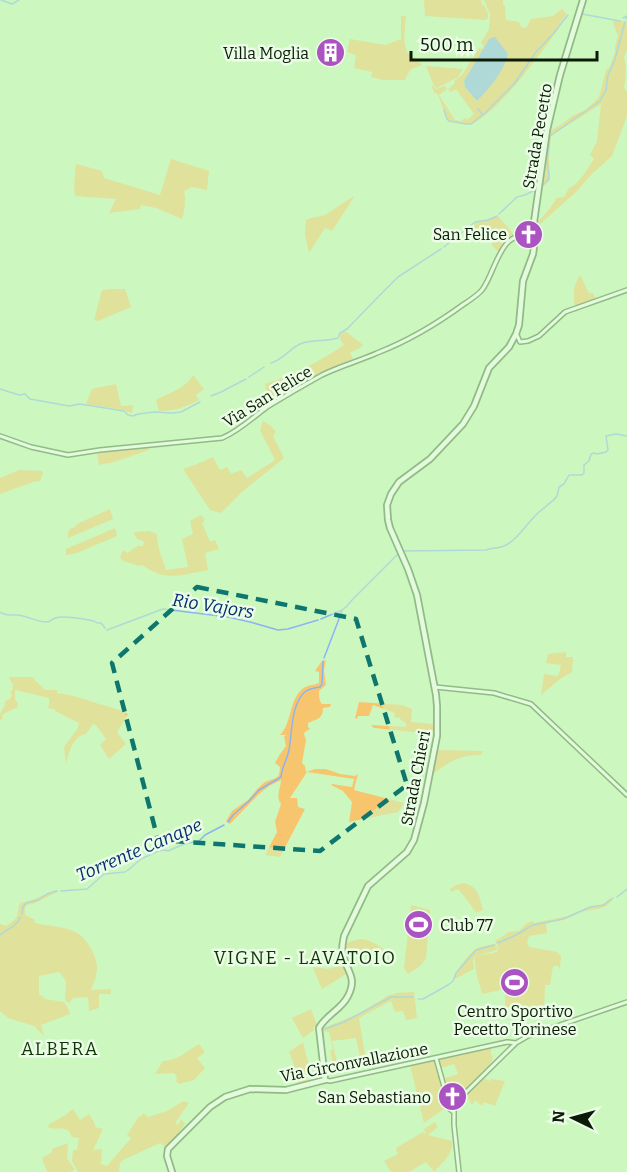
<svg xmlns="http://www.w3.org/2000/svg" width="627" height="1172" font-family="Bitter,serif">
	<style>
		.green { fill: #f8c56f; fill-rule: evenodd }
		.water { fill: #8db4f1 }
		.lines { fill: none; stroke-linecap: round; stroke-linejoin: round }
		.stream { stroke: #8db4f1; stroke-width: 1.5 }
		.minor-casing { stroke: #4b7241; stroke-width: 6 }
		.major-casing { stroke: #4b7241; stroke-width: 8 }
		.minor { stroke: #fff; stroke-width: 3 }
		.major { stroke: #fff; stroke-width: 4.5 }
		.marked { fill: none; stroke: #0f766e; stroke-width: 4.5; stroke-dasharray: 12 8; stroke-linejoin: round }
		.labels { text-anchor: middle; stroke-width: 5; stroke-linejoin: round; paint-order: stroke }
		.poi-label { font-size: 16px; fill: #0c1b07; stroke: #ebfde6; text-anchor: end }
		.street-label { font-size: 16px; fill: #0c1b07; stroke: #ebfde6 }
		.water-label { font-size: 18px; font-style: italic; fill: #032f70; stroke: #ebfde6 }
		.neighbourhood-label { font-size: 18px; letter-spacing: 1.5px; fill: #103504; stroke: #ebfde6 }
	</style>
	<rect width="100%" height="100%" fill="#ccf8c0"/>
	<path class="green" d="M424,0H481L482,5H484L488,14V18L486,20L425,16Z
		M484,0H503V5L505,6L506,20L519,22L521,27L526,28L531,19L553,16L562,9L567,14L556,29L560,27C534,61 509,100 473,124L450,121L447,119L439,97L437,93L435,94L431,85L436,89L445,86L447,89L439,95L455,120L461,121L465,118L467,120L474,114L456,89L451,92L448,89L455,83L454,81L462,75L479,48L482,49L484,46L481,43L489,29L490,14ZM489,39H491L499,75L477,101L465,87L464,81Z
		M401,16H406C405,27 401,49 411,56C417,60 417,58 422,65L410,70L405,80H383L371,77L372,72L354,68L356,55L347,52L350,39L385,45L401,39Z
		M615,20L627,22V49L624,57C627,67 626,77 624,88L627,91V116L612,156L591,175L576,192L539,225L535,250L536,223C540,221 555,203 556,198L564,197L569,188L576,184L585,173L594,159L590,155L597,141L601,104L551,136L549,156L550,180L540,189L548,132L562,124L572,116L585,110L592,104L599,97L606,70L609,68L615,53V47L618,36L613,23Z
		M426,66L463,69L458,77L437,88L434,86Z
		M171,159L209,171L207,190L192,187L184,191C186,199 185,211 182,219L156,208L141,205L140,209L109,213L116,199L75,196L74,186L76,164L102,171L104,178L160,195Z
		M354,196V197L332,231L325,228L309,253L305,234L306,220L311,218L325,215Z
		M498,216L515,236L505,245L500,252L495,249L492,245L493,242C487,238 482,232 473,232V230L475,223L488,220Z
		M580,275L589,293H593L596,299L575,307C573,295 573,285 580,275Z
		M111,289H125L131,307L98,321L94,320L102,290Z
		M345,331L362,344L363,346L350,353L353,359L323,373L270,405L265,384C293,375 319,362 344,345L340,339V335Z
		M193,375L204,389L196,395L199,400C186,407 175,411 159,411L156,400C169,393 186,388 193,375Z
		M116,384L121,406L133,405L132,413L128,412L124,410L86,404L92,389Z
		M263,421L271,426L276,432L273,436L284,458L243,491L221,513L210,510L183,469L197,464L213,457L220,470L227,467L231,474L241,470L247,478L275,460L260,430Z
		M148,447L149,450L111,463L102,464L99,466L97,451Z
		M19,470L42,471L43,473L40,481L33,482L0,494V478Z
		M110,509L113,519L68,538V532L71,528H74L77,524Z
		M201,515L205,520L202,523L210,542L215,540L219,549L205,553L208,570C181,575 166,582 142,565L140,566L123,561L120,557L122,552L124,550L127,553L138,546H143L144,543L143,541L137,539L134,534L135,532L149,531L157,534C157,546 162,558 166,570L188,567L182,539L193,534L190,521Z
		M115,528L117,536L77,553L66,555V549Z
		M566,652V657H573L572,672L560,679L541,695L544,674L557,676L559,674L561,665L546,663L548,654Z
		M326,660L324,670L326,685L319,691C319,696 319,700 322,704H331L330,707L323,708C323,719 317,719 308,723V727L310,729L305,732L304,734L306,740L302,763L305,766L306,772L315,769H326L340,774L355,776L358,774L354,790L404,803L398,812L349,822L352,802L343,791L331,785L332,784L352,787L354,779L307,772L290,798H297L298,807L305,809L280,857L265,855L277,832L275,822L281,804C275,796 281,788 281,780L269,786L258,795L230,824L226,821L232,811L248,800L258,788L265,782L276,778L279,775L280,767L275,763L280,754L286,746L284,737L286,735H280C293,722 288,698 305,687C309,685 315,685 319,683V672L315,671L321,662Z
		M9,677H32L45,690H57V693C70,695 78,697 90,701C104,706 115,707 128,714L117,732L126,744L109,759L100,745L106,739L96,725L93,724L86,734C73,736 69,752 66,764L64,747L78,728L79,723L55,711V709L47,708L49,705V698L15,690V699L18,704V707L5,713L2,716L3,719L0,720V714L5,705L4,704L6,700H9L12,695L10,692L12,691L13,685Z
		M359,702L403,705L412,709L411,722L434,724V734L374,728L371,725L406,727V723L401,720L400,718L394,717L395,713L373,705L369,716H358L357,719L355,718Z
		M436,750L483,751L481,755C461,754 446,763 431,776Z
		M464,883C479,887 479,896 483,910L476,913L468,901L458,889L451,892L450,889L456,885Z
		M56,890L57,892L33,904L26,905L25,908V915L35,920L34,923C48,926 68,926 80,935C88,941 97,957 97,967C97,975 94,983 91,990L111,989V994H99V1008L89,1011L88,997L73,998L69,1003L65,1000L66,981L59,972L39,976V995L43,996L45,999L64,1002L68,1008L70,1014L41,1025L44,1036L34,1026L8,1018L0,1011V924L6,926C20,918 16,916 20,903L32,900Z
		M611,898L612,900C605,910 596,909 585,911C578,913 572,917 566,919C559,921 553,921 546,924L547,933L529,936L527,942L529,947L557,952L561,956L560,969L558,966H553L550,985H545L544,1011L519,1007H505V991L501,990L482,994C479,982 474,968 475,956L473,961L474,969L453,980C456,971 468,954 476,949C481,946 489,945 495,944L497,947V950L476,956L493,953L498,951V946L495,941L505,935L508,932L519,931L527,923L533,921L534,923L568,916L593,906L601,905Z
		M411,905L430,910L426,959L420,966L408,974L404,968Z
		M361,939C371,940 378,945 386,951L344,954V943Z
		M342,965L348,973L322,989L313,968L314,967L328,969Z
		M414,992L417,1018L406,1020L403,1011L395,1012L391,1001L359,1018L365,1055L360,1057L356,1038L332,1041L339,1069L334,1070L330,1051L333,1049L329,1032L324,1031L321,1032V1029L358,1014L389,995L395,994V993Z
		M311,1009L317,1025L313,1028L314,1030L303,1038L292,1018Z
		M303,1042L310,1070L305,1072L307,1081L298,1083L292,1059L289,1052Z
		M199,1044L205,1052L197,1058L205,1068L194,1080L179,1084L176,1081L177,1077L174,1073L155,1074L163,1061C177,1061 187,1051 199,1044Z
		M486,1049H491V1055L493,1056L491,1064L455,1100V1092L451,1091V1094H447L442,1079L458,1074L454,1064L441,1068L442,1072H441L438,1059Z
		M434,1060C439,1068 442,1081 441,1090C444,1096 447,1102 444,1109L424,1123L410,1065Z
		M482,1078L491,1081V1079L505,1081L495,1106L484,1102L482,1106L475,1100L473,1104H471L470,1101L468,1098L469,1097L466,1094Z
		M184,1101L189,1103L175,1123L178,1125L181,1119L185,1124L176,1136L177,1138L171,1142L167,1148L160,1143L123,1160L120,1163L119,1172H78L72,1161L73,1150H77L79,1138L72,1137C68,1125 59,1130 49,1128L48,1125L67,1114L70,1111L73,1109L80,1120L89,1114L95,1124V1127L103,1129L93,1150L102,1149L101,1164L107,1166L131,1138L127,1135L139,1116L141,1117L143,1113L148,1117L167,1111Z
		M435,1122L438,1127L428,1135L452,1141C454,1154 442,1163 434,1172L426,1162L409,1172H391L384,1161L398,1154L396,1148L423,1132L426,1134L424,1129Z
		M68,1143L67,1158L75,1170L69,1172H47L42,1158L52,1152V1149Z"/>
	<path class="water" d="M493,37H495L508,54C503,73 490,87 477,101L465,87L464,81L489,39Z"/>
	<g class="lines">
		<path class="stream" d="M1,0L12,4L19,0
			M582,14L620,21
			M623,18L627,16
			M626,19L627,17
			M478,109L483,115
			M444,110L447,119L449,121L466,124H471L484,114L514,84L536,52L553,34L568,15
			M542,186L548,180L549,176L547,161L550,136L600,101L606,90L608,75L615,59L625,22
			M499,214L517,197L525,195L537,189
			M444,247L475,222L488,220L497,216
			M379,296L398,277L441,249
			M271,363C283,360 289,349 300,344C311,339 326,342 338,338L340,333L347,329L378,297
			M249,377L264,367
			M0,389L19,395L25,394L30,399L69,406L80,404L124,411L128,415L133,416L138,414L154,412L172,413L181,412L200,402
			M211,396L221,392L246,379
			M402,551L486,550C492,547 498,549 504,546C517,540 525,526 535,516C540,510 553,502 557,496C557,496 559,488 559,487L564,484L569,475H582L584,473V465L589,461L591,454L594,453L597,454L606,452L608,450L606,436L616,434L627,436
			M0,612C6,616 11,615 18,615C27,616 37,622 46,622C52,622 50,620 55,618C66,615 82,619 94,621L97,623H101L105,628
			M321,619L342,610L346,607L353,599L398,554
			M107,630L163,609L228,617L250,622L278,630L288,629L318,620
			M324,658L342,611
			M228,822L233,815L248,802L259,790L281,777C282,766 287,760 289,750C292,733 291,702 306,691C311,688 315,688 320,687L322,684L323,661
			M61,891L87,889L104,874L125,872L128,870L141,859L158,851L164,850L168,851L184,844L199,841L205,835L224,825
			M617,897L627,889
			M22,914L23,907L26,903L38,900L47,894L57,891
			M0,935C7,929 18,926 20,917
			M498,943L516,935L533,925L563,919L590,907L604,905L613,898
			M418,999H423L448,985L453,981L456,973L476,950L494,945
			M322,1030L344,1022L391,997H413"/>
		<defs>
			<path id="minor" d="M517,335L520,342L528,341L539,336L565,312L627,290
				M0,436L31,447L68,455L100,450L222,438C239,431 252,418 267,407C285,396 304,385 322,375C340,366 359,361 377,353C408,341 438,323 464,304C470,300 478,295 482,290C496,272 501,224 533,239
				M435,687L494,693L531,704L627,795
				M436,1058L450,1108
				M325,1080L330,1081L507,1042L516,1043
				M452,1106L516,1043L528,1036L627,1002
				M452,1106L455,1108L452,1111L449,1108Z
				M454,1110V1125L459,1172"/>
			<path id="major" d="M172,1172L167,1156L168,1149L210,1107L225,1097L250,1089L286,1090L325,1080L319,1028C326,1015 342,1009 348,996C358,977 346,971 343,955C341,948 343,942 344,936L368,886L407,852L414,840L424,803L437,736V706L436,695L417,595L408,569L390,528L388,520L387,505L391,494L399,482L430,459L463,424L474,406L489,368L509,347L516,334L519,325L523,281L533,254L534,247V222L547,130L560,75L583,0"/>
		</defs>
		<use href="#minor" class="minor-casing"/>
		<use href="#major" class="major-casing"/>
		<use href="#minor" class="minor"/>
		<use href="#major" class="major"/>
	</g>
	<path d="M0 0H627V1172H0ZM197,587L356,619L407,785L320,851L158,840L112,663Z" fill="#ccf8c0" fill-opacity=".55" fill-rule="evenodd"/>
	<path class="marked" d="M197,587L356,619L407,785L320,851L158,840L112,663Z"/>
	<defs>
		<symbol id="building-disc" viewBox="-11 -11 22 22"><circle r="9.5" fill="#ab53c0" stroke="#ebfde6"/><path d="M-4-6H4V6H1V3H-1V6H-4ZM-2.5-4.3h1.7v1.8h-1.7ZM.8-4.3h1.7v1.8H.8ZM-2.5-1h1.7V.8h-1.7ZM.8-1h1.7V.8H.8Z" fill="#fff"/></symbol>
		<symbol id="church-disc" viewBox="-11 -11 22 22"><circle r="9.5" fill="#ab53c0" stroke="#ebfde6"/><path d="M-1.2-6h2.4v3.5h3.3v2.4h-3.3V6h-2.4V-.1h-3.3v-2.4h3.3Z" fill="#fff"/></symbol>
		<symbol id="stadium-disc" viewBox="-11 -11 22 22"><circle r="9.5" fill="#ab53c0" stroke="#ebfde6"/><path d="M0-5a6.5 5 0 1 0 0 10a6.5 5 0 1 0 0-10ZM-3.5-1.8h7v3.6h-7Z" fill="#fff"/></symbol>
	</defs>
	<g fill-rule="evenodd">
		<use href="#building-disc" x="314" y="36" width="33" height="33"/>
		<use href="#church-disc" x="512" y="218" width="33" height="33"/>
		<use href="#stadium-disc" x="402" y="908" width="33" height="33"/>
		<use href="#stadium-disc" x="498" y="966" width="33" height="33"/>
		<use href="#church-disc" x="436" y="1080" width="33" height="33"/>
	</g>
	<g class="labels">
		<g class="poi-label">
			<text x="309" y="59">Villa Moglia</text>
			<text x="507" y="240">San Felice</text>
			<text x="440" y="931" text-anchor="start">Club 77</text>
			<text x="515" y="1017" text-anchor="middle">Centro Sportivo<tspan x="515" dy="18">Pecetto Torinese</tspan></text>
			<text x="431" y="1103">San Sebastiano</text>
		</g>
		<g class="street-label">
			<text transform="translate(537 136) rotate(-80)" y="6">Strada Pecetto</text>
			<text transform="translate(267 396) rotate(-32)" y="6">Via San Felice</text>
			<text transform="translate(415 778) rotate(-79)" y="6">Strada Chieri</text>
			<text transform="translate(354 1062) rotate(-11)" y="6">Via Circonvallazione</text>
		</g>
		<g class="water-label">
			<text transform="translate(213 606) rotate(9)" y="6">Rio Vajors</text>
			<text transform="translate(139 850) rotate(-23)" y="6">Torrente Canape</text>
		</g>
		<g class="neighbourhood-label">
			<text x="305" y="964">VIGNE - LAVATOIO</text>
			<text x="60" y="1055">ALBERA</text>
		</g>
	</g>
	<g transform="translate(573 1118) rotate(275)" stroke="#ebfde6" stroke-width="4.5" paint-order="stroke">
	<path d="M0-4.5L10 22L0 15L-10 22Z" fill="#0c1b07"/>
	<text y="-9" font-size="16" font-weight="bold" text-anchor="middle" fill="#0c1b07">N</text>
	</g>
	<path d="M411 51v9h186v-9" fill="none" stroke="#0c1b07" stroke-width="3"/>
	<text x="420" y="51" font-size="18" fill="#0c1b07" stroke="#ebfde6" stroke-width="4.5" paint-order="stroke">500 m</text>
</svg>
